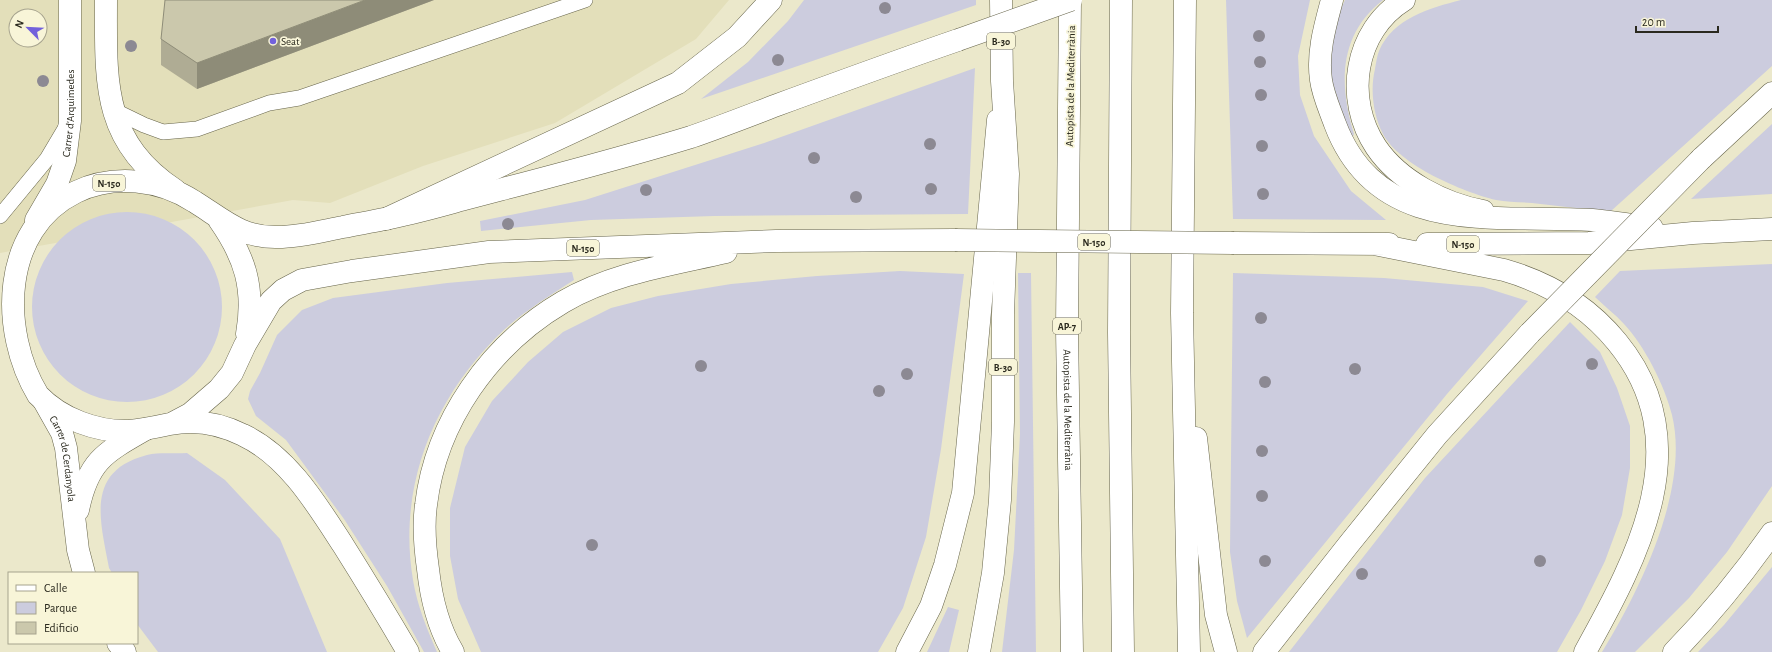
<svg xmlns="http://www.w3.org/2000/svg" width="1772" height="652" font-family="'Alegreya Sans',sans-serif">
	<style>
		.built { fill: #e3dfba; fill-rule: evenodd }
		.green { fill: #ccccde }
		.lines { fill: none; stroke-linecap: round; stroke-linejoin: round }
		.service-casing { stroke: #66644a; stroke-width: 16 }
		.minor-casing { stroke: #66644a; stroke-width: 23 }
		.primary-casing { stroke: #66644a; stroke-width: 23 }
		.trunk-casing { stroke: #66644a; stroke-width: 23 }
		.motorway-casing { stroke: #66644a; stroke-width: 23 }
		.service { stroke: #fff; stroke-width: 15 }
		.minor { stroke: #fff; stroke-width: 22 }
		.primary { stroke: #fff; stroke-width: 22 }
		.trunk { stroke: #fff; stroke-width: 22 }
		.motorway { stroke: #fff; stroke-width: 22 }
		.primary-bridge-casing { stroke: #66644a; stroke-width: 23; stroke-linecap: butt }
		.trunk-bridge-casing { stroke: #66644a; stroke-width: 23; stroke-linecap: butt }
		.primary-bridge { stroke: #fff; stroke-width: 22 }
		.trunk-bridge { stroke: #fff; stroke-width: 22 }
		.tree { fill: #8c8993 }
		.wall { fill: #afac94 }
		.shaded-wall { fill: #8e8c78 }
		.building { fill: #cbc8ac; stroke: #8e8c78 }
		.poi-dot { fill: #7261db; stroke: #f8f5d8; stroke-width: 1.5 }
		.labels { text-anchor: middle; stroke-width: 3.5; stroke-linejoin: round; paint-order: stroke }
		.shield { fill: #f8f5d8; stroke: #686656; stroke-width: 1 }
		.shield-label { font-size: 10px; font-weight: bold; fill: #2a291e }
		.poi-label { font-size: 11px; fill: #2a291e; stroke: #f8f5d8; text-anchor: start }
		.street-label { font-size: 11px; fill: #2a291e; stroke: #f8f5d8 }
	</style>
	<rect width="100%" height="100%" fill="#ebe8cb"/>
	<path class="built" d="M0,0H729L696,39L555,123L423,166L330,203L293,200L0,253ZM16,16H40V40H16Z"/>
	<path class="green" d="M804,0H976V5L701,99L748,62L788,21Z
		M1226,0H1310L1298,56L1300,95L1314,136L1351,191L1386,220L1233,219Z
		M1345,0H1383C1338,35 1339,85 1354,134L1352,138C1346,123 1339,107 1334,91C1326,62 1332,27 1345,0Z
		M1461,0H1772V66L1611,211C1584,209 1558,206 1532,203C1520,202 1507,202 1496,200C1463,192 1399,165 1383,134C1373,115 1370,89 1375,69C1376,63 1377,56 1379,51C1393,18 1430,8 1461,0Z
		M975,68L968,214L714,216L591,220L481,231L480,221L585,200L761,144Z
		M1772,124V194L1691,199Z
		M32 307a95 95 0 1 1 190 0a95 95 0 1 1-190 0Z
		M1772,264V486L1727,552L1689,598L1635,652H1602C1640,590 1690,489 1672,415C1665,386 1644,345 1624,324C1615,314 1604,306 1595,297L1620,271Z
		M900,271L964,274L941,449L926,537L903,608L878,652H481L458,599L450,556V508L465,447L492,401L528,362L563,332L611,308L658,296L731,284L817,276Z
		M572,272L574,280C551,295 526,310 505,329C435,394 397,485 413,580C417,605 427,629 437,652H424L387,586L344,519L286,440L256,416L248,399L250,391L260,373L277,335L302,310L333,298L447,283Z
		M1018,273H1031L1036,652H1002L1014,550L1020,434Z
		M1233,273L1384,278L1483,287L1528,301L1447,394L1247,638L1237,601L1230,552Z
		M1570,322L1600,352L1617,388L1630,426V468L1622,515L1605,561L1581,610L1557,652H1289L1425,478Z
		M187,453L225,480L280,539L327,652H158L137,624V573H112L109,568C100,520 85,471 147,455C159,452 174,454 187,453Z
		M1772,567V652H1698L1724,625Z
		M948,607L959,610L949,652H927Z"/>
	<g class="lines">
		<defs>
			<path id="service" d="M113,110L144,125L163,132L197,129L269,103L299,98L585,0
				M0,216L47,159L66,127"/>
			<g id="minor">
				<path d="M106,0C106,80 101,141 175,190"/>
				<path d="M1404,0C1354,31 1344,99 1376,147C1399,181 1444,204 1483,211"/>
				<path id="s1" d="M36,220L57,184L65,161L70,121V0"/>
				<path id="s2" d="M44,401L62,433L66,448L78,550L84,573"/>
				<path d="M78,510C88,461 104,453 146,429"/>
				<path d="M118,643L125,652"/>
			</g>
			<path id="primary" d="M1332,0C1325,26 1317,53 1321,80C1323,95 1330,110 1335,124C1378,238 1494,214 1592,220C1612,222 1632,225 1652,228
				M219,220C245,257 255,288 247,334
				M1234,243L1389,244
				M1374,244L1504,270C1549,283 1587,305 1617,342C1699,442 1639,555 1585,652
				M1427,244L1589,243L1693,233L1772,229
				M173,423L190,414L219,389L232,373L245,345L271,301L283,290L302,280L352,271L489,252L776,241L955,240
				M408,652C387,616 365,580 343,545C317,505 288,456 243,435C221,424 195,419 170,424C156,427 143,430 129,431C97,432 61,419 38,395C0,332 0,229 76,192C114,174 160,179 195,202C224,220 241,238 278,237C300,237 322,231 343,227C357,224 371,222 384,219C412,214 439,206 465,199C541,179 616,160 691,137C720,127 748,116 777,105C837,83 897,61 958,40
				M453,652C438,627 431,597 428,569C425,548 423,526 426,505C436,421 490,345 563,302C613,273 670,265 726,252
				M907,652L931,606L945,565L963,493L998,120"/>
			<path id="trunk" d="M1701,159L1772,93
				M1264,652L1349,544L1437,435L1530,333"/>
			<g id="motorway">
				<path id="s3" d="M1070,0L1067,329L1072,652"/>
				<path d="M1121,0L1119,333L1123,652"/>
				<path d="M1185,0L1182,313L1189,652"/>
				<path d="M386,219L678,83L737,37L771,0"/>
				<path d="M1196,438L1216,615L1226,652"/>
				<path d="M979,652L993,573L1000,500L1003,422V314L1008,174L1002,81L1001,0"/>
				<path d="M1674,652C1710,615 1742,576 1772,533"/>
			</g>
		</defs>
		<use href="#service" class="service-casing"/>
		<use href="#minor" class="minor-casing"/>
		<use href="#primary" class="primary-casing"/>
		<use href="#trunk" class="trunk-casing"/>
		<use href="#motorway" class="motorway-casing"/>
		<use href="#service" class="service"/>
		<use href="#minor" class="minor"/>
		<use href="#primary" class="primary"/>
		<use href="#trunk" class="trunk"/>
		<use href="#motorway" class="motorway"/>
		<defs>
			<path id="primary-bridge" d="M958,40L1071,0
				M955,240L1234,243"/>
			<path id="trunk-bridge" d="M1530,333L1701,159"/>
		</defs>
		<use href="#primary-bridge" class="primary-bridge-casing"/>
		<use href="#trunk-bridge" class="trunk-bridge-casing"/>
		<use href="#primary-bridge" class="primary-bridge"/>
		<use href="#trunk-bridge" class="trunk-bridge"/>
	</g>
	<g class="tree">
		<circle cx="885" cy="8" r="6"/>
		<circle cx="1259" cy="36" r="6"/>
		<circle cx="131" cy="46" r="6"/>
		<circle cx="778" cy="60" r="6"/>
		<circle cx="1260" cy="62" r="6"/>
		<circle cx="43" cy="81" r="6"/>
		<circle cx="1261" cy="95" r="6"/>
		<circle cx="930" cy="144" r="6"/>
		<circle cx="1262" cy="146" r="6"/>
		<circle cx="814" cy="158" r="6"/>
		<circle cx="931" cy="189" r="6"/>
		<circle cx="646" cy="190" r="6"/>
		<circle cx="1263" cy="194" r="6"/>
		<circle cx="856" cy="197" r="6"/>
		<circle cx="508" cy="224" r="6"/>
		<circle cx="1261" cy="318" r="6"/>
		<circle cx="1592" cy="364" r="6"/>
		<circle cx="701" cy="366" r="6"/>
		<circle cx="1355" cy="369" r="6"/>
		<circle cx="907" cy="374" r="6"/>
		<circle cx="1265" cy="382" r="6"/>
		<circle cx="879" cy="391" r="6"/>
		<circle cx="1262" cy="451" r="6"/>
		<circle cx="1262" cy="496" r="6"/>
		<circle cx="592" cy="545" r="6"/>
		<circle cx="1265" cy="561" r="6"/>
		<circle cx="1540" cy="561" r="6"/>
		<circle cx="1362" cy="574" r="6"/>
	</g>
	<path class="wall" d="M434,0L197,89L161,65V39Z"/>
	<path class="shaded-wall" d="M365,0H434L197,89V63Z"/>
	<path class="building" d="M165,0H365L197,63L161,39Z"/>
	<circle class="poi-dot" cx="273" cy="41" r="4"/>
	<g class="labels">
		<g class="shield">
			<rect x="987" y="33" width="28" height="16" rx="3"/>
			<rect x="93" y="175" width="32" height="16" rx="3"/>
			<rect x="1078" y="234" width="32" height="16" rx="3"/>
			<rect x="1447" y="236" width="32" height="16" rx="3"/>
			<rect x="567" y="240" width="32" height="16" rx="3"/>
			<rect x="1053" y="318" width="28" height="16" rx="3"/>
			<rect x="989" y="359" width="28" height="16" rx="3"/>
		</g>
		<g class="shield-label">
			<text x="1001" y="45">B-30</text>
			<text x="109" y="187">N-150</text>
			<text x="1094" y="246">N-150</text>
			<text x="1463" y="248">N-150</text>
			<text x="583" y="252">N-150</text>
			<text x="1067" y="330">AP-7</text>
			<text x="1003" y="371">B-30</text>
		</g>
		<g class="poi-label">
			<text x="281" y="45">Seat</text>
		</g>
		<g class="street-label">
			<text transform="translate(1070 86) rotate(-89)" y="4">Autopista de la Mediterrània</text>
			<text dy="4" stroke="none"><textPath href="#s1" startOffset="114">Carrer d'Arquimedes</textPath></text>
			<text dy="4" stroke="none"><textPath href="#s3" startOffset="410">Autopista de la Mediterrània</textPath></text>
			<text dy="4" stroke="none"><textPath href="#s2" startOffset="62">Carrer de Cerdanyola</textPath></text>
		</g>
	</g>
	<rect x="8" y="572" width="130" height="72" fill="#f8f5d8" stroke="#a6a38e"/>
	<rect x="16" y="585" width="20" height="6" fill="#ffffff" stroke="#a6a38e"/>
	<text x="44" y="592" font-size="12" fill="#2a291e">Calle</text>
	<rect x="16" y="602" width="20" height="12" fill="#ccccde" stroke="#a6a38e"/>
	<text x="44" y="612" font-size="12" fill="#2a291e">Parque</text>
	<rect x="16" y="622" width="20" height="12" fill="#cbc8ac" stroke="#a6a38e"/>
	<text x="44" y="632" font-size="12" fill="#2a291e">Edificio</text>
	<g transform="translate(28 28) rotate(294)"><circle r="19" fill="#f8f5d8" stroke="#a6a38e"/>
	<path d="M0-3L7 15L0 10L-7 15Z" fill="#7261db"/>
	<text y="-6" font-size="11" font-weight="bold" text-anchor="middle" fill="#2a291e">N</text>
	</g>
	<path d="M1636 26v6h82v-6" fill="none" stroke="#2a291e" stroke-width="2"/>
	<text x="1642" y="26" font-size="12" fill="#2a291e" stroke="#f8f5d8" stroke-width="3" paint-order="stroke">20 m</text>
</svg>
